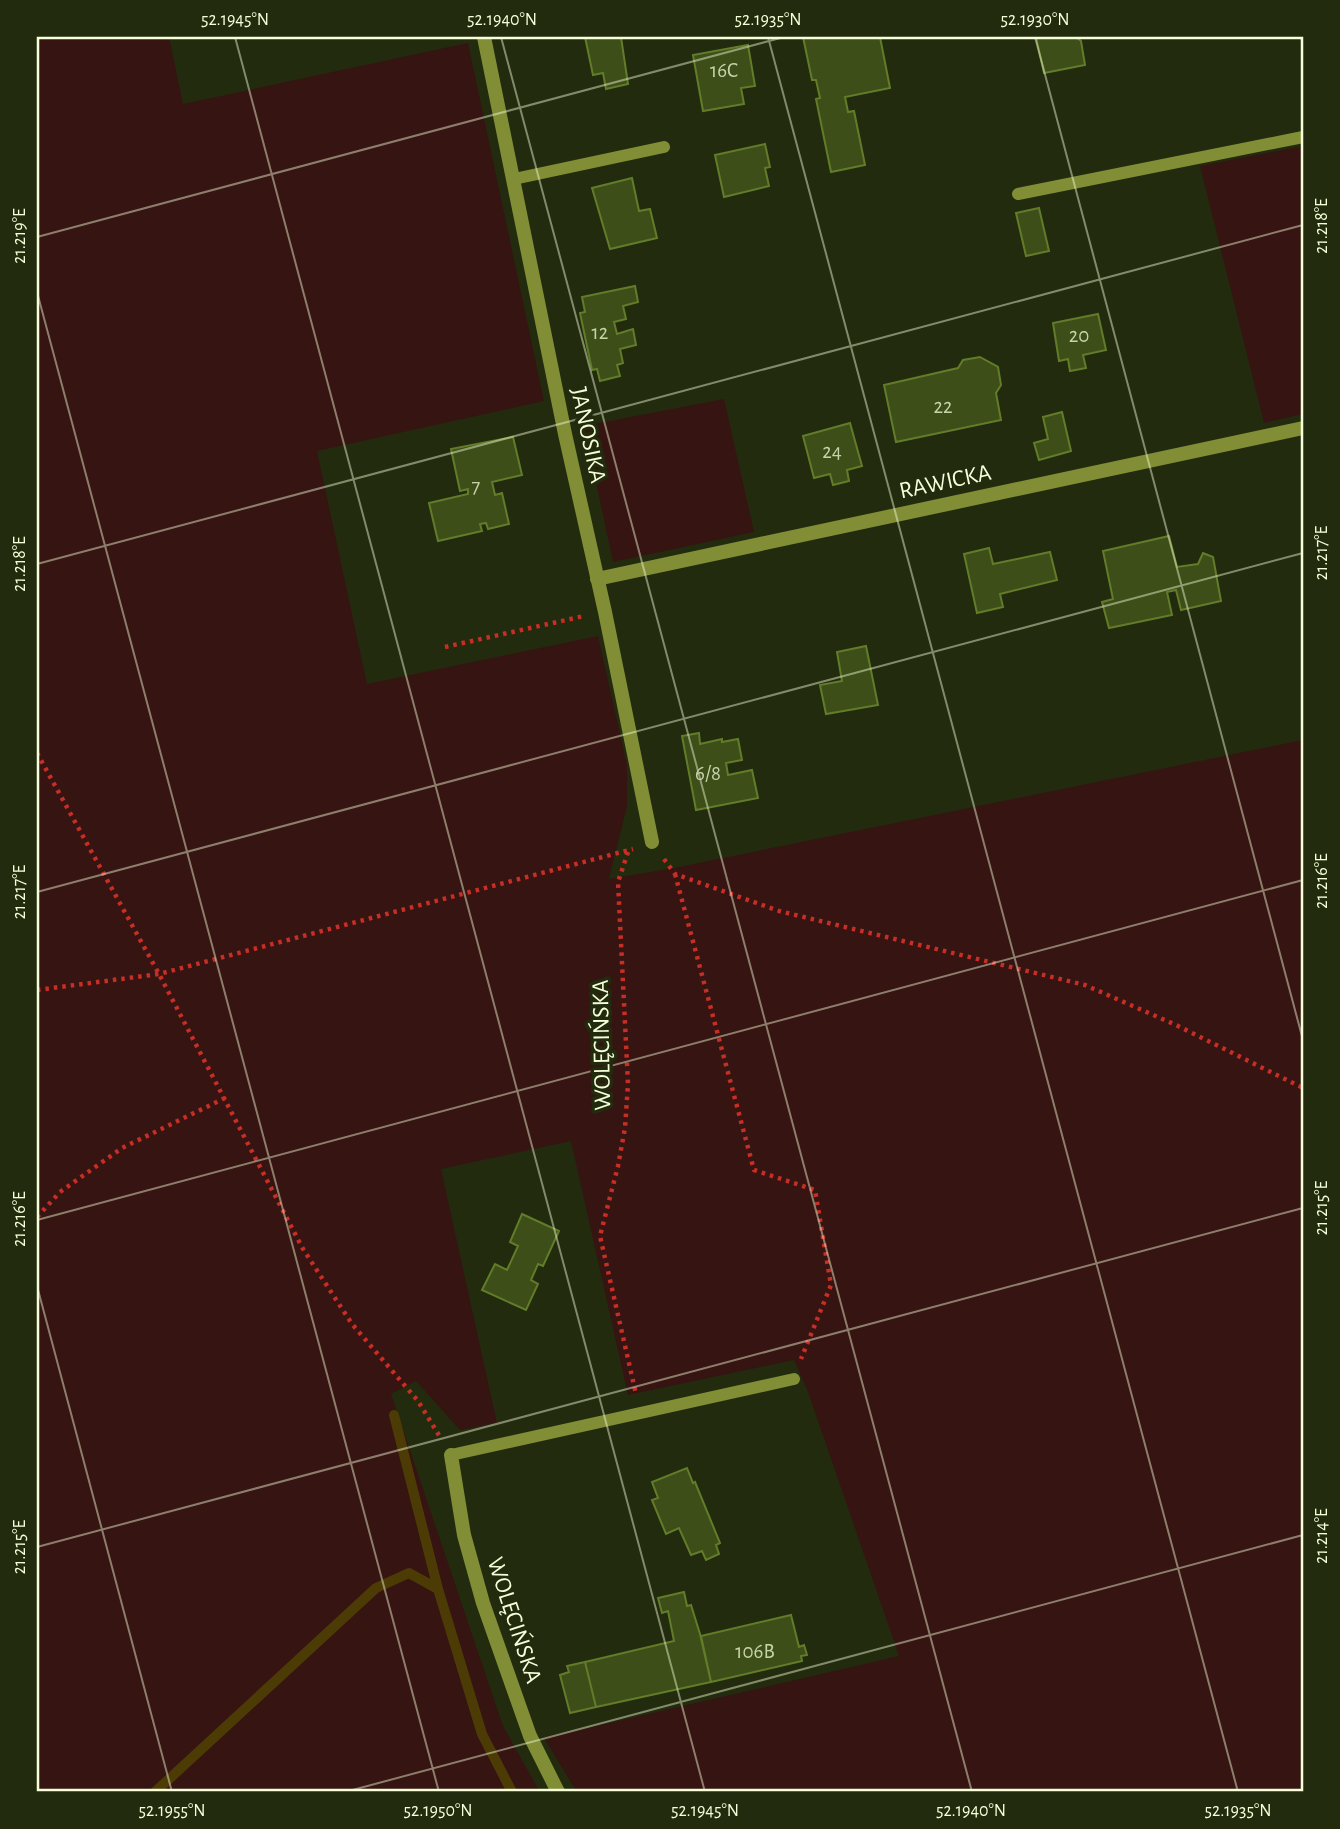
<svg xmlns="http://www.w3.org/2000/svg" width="1340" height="1829" font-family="'Alegreya Sans',sans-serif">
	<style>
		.green { fill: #361411 }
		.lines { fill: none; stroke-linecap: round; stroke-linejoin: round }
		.stream { stroke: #4d3b06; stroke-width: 10 }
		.building { fill: #3d4e19; stroke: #627c29; stroke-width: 2 }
		.path { stroke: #c62e26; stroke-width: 4.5; stroke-dasharray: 3.5 5; stroke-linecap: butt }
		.lane { stroke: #818e36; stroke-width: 12 }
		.street { stroke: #818e36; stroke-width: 14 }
		.ticks { fill: none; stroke: #f6ffd9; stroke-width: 2; stroke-opacity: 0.45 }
		.labels { text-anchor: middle; stroke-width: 7; stroke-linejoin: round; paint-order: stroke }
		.number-label { font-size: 21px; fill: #c8d3a9 }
		.street-label { font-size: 24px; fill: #f6ffd9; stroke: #232b0f }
		.neatline { fill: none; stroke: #f6ffd9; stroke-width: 2.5 }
		.ticks-label { font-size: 18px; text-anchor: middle; fill: #f6ffd9 }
	</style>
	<rect width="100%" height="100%" fill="#232b0f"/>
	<path class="green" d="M37,37H169L183,104L468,43L544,401L317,451L367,684L598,636L627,765V806L609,879L679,867L1303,740V1792H577L544,1738L899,1656L808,1392L794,1360L628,1395L571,1141L441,1169L497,1423L460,1430L416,1381L391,1394L503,1726L540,1792H37Z
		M1303,146V414L1264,423L1200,166Z
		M724,399L754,532L613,562L584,426Z"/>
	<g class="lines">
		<path class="stream" d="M394,1415L438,1589L482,1734L512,1792
			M155,1792L376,1588L409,1573L438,1589"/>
	</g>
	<path class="building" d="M585,37H621L628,84L606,89L603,73L593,75Z
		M803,37H880L890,88L845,97L848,112L854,111L865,165L831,172L816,99L820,98L816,80H812Z
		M1036,37H1076L1081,41L1085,65L1044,73Z
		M748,45L755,86L741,88L744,104L703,111L693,55Z
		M765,144L770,167L765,168L769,186L724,197L715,155Z
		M632,178L639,211L650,209L657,238L610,249L592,188Z
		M1039,208L1049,251L1026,256L1016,213Z
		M635,286L638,302L623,306L626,319L614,322L617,334L633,329L636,345L620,349L623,363L617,365L620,376L600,381L597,369L592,370L580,313L585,312L582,297Z
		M1098,314L1106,350L1083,355L1086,368L1070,371L1068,359L1059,361L1053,323Z
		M980,357L998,367L1001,385L996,393L1001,420L896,442L884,385L958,368L963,360Z
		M1062,412L1071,451L1039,460L1034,443L1048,439L1043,417Z
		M850,423L862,466L847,470L849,481L833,485L830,474L814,478L803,436Z
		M513,437L522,475L492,482L495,495L502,493L509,524L488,529L486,523L480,524L482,531L438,541L429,503L468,494V489L460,491L451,449Z
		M1169,536L1177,567L1198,564L1203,553L1213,557L1221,601L1181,610L1176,590L1167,592L1172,615L1109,628L1102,602L1113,599L1103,551Z
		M989,548L993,564L1050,552L1057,580L1000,594L1003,607L977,613L964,554Z
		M866,646L878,705L826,714L820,685L842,681L837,652Z
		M699,733L700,744L722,739V742L738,739L742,760L726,763L728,775L752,770L758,798L696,810L682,736Z
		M522,1214L559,1231L543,1266L538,1264L531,1280L538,1284L526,1310L482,1290L495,1264L507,1270L518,1246L510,1242Z
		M687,1468L693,1483L695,1482L720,1543L716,1545L719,1554L706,1560L702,1551L691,1555L679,1528L666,1534L652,1500L658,1498L652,1482Z
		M684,1592L687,1606L691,1605L700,1634L711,1682L596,1707L585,1662L674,1641L668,1611L662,1613L658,1598Z
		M791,1615L799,1647L804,1645L807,1655L801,1656L802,1661L711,1682L701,1636Z
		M585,1662L596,1707L570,1713L560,1675L569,1672L567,1666Z"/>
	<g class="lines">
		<path class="path" d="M445,647L584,616
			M37,753L159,974L303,1249L352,1324L418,1401L440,1437
			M628,852L618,882L628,1084L625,1128L618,1166L600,1236L636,1394
			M664,859L675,874L779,911L1085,985L1176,1025L1303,1088
			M675,874L754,1170L815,1190L831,1285L801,1359
			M37,990L159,974L633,849
			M37,1217L60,1192L122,1148L225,1098"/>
		<path class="lane" d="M514,179L664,147
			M1018,194L1303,137
			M451,1455L794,1379"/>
		<path class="street" d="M484,37L565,434L605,612L652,842
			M597,579L1303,428
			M451,1455L464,1535L483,1603L530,1736L558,1792"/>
	</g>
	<path class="ticks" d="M235,37L705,1792M501,37L972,1792M768,37L1238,1792M1035,37L1303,1040M1301,37L1303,45M37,237L784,37M37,292L439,1792M37,564L1303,225M37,892L1303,553M37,1220L1303,880M37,1286L172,1792M37,1547L1303,1208M345,1792L1303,1535"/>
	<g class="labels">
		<g class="number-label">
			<text x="724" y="77">16C</text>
			<text x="600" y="339">12</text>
			<text x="1079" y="342">20</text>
			<text x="943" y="413">22</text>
			<text x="832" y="458">24</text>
			<text x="476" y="493">7</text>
			<text x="708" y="780">6/8</text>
			<text x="755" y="1658">106B</text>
		</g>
		<g class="street-label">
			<text transform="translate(589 435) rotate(78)" y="8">JANOSIKA</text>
			<text transform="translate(945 481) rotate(-12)" y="8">RAWICKA</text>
			<text transform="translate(601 1045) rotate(-91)" y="8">WOLĘCIŃSKA</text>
			<text transform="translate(515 1620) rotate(72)" y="8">WOLĘCIŃSKA</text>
		</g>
	</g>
	<rect width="1340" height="1829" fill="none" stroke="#232b0f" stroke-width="77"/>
	<rect x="38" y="38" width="1264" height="1752" class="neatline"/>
	<g class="ticks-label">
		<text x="235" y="25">52.1945°N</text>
		<text x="502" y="25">52.1940°N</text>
		<text x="768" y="25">52.1935°N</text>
		<text x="1035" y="25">52.1930°N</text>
		<text transform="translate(1321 226) rotate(-90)" y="6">21.218°E</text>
		<text transform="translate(19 236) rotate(-90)" y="6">21.219°E</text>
		<text transform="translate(1321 553) rotate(-90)" y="6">21.217°E</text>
		<text transform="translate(19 564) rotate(-90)" y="6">21.218°E</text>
		<text transform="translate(1321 881) rotate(-90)" y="6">21.216°E</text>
		<text transform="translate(19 892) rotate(-90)" y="6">21.217°E</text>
		<text transform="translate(1321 1208) rotate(-90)" y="6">21.215°E</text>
		<text transform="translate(19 1219) rotate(-90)" y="6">21.216°E</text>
		<text transform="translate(1321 1536) rotate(-90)" y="6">21.214°E</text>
		<text transform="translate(19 1547) rotate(-90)" y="6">21.215°E</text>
		<text x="172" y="1816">52.1955°N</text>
		<text x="438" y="1816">52.1950°N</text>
		<text x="705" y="1816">52.1945°N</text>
		<text x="971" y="1816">52.1940°N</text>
		<text x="1238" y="1816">52.1935°N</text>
	</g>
</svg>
